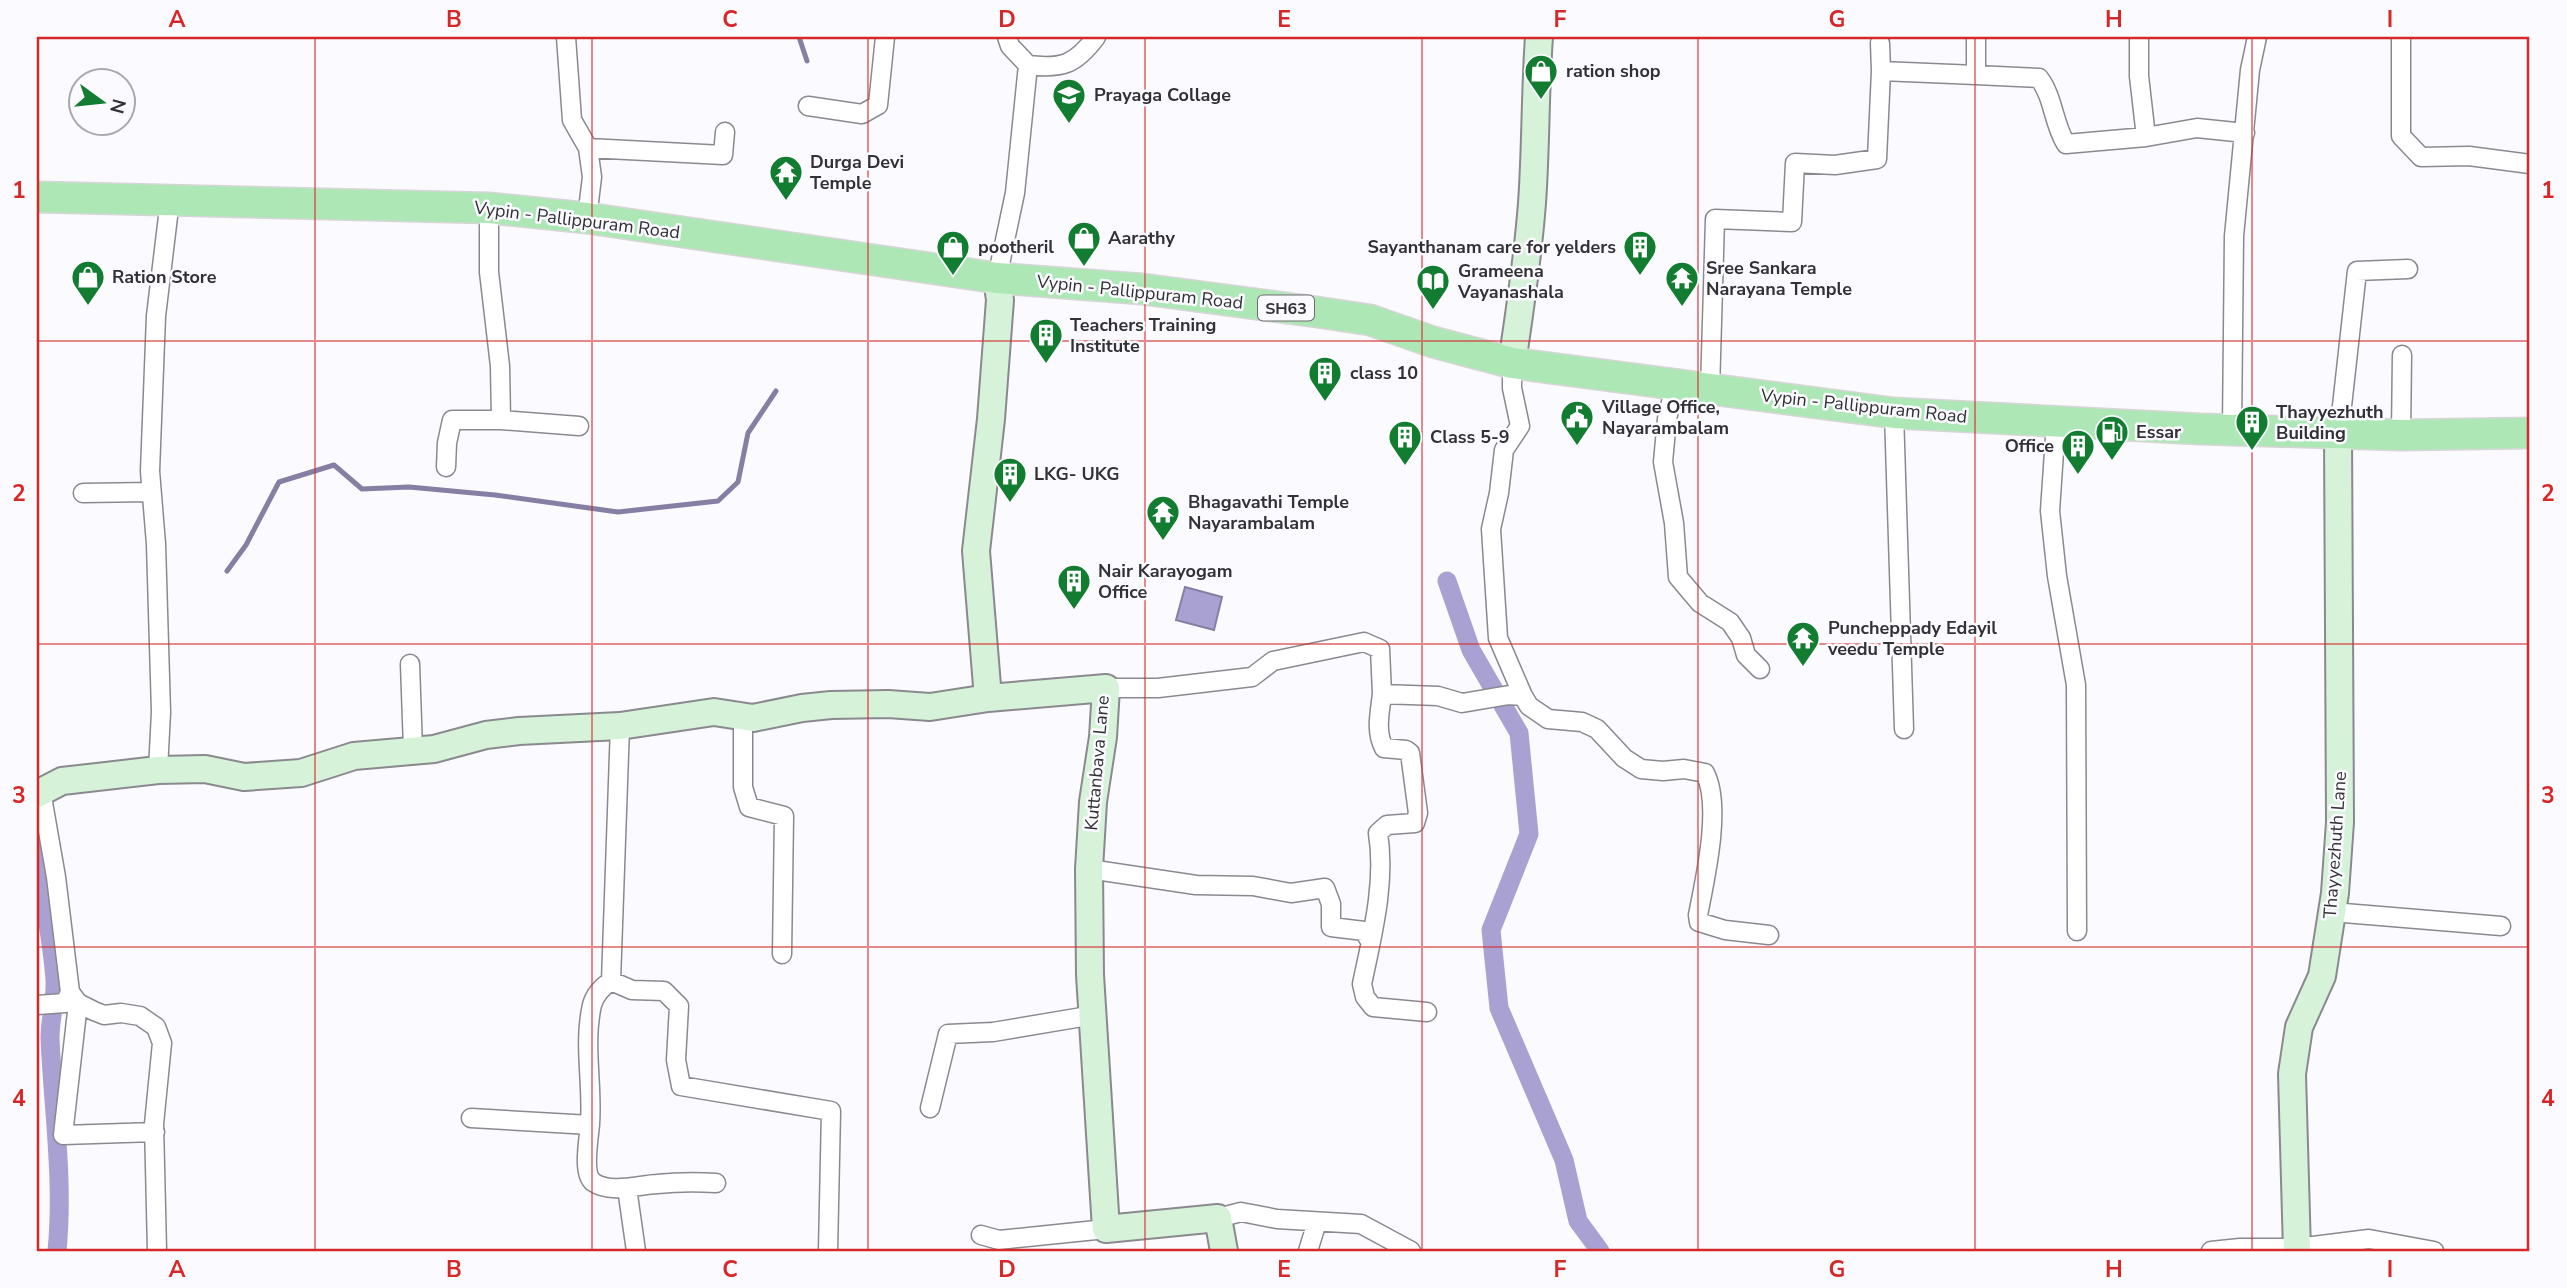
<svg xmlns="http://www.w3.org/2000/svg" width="2567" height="1288" font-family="'Nunito Sans',sans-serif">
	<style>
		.water { fill: #aaa1d3; stroke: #867fa3; stroke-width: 2 }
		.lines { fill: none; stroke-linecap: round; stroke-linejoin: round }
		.stream { stroke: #867fa3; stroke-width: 5 }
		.canal { stroke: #aaa1d3; stroke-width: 19 }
		.street-casing { stroke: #8a898f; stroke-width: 21 }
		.secondary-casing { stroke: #8a898f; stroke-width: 30 }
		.primary-casing { stroke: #d6d6d6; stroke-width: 33 }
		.street { stroke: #fff; stroke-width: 18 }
		.secondary { stroke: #d6f3da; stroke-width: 26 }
		.primary { stroke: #ade7b5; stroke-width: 30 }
		.grid { fill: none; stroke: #d62828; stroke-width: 2; stroke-opacity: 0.55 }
		.labels { text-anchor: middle; stroke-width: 5; stroke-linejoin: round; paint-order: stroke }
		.shield { fill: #fafaff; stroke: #6e6d71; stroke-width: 2 }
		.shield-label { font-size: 16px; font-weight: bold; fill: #323134 }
		.poi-label { font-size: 18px; font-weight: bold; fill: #323134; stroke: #fafaff; text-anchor: start }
		.street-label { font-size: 18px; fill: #323134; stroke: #fafaff }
		.neatline { fill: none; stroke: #d62828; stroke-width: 2.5 }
		.grid-label { font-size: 23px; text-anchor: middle; font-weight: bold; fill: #d62828 }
	</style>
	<rect width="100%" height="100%" fill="#fafaff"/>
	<path class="water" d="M1185,587L1222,597L1214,630L1176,620Z"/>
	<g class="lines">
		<path class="stream" d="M799,37L807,61
			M227,571L246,545L279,482L334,465L362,489L409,487L495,495L618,512L718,501L738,482L748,433L776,391"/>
		<path class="canal" d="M1447,581L1471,650L1519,733L1529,834L1491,930L1499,1008L1564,1160L1578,1221L1600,1251
			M38,842C40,889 52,934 55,980C56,999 50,1019 50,1038C53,1109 64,1180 57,1251"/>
		<defs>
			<path id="street" d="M566,37L572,120L588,148L592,177L587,218
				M1007,37L1010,46L1028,65
				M1976,37V75L2039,78C2054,98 2053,123 2066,144L2146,137L2197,128L2245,133
				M2139,37V76L2146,137
				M2401,37V136L2421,157L2469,156L2530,164
				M1880,43L1881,71
				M808,106L862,114L878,105L885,37
				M588,148L723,155L725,132
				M489,208V272L500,366L501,420L579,426
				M997,278L1015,193L1028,65C1062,69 1075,65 1096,37
				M1512,363V388L1520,426L1504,450L1499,493L1491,529L1498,638L1523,696L1529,706L1548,719L1582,722L1597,729L1624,758L1641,769L1663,771L1684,769L1705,773C1722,806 1705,879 1698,915L1699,922L1725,930L1769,935
				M1675,385L1667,419L1663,462L1674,523L1678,577L1700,603L1730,622L1741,638L1746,655L1760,669
				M1710,390L1715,219L1792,222L1795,163L1835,165L1877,159L1881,71L1976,75
				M1894,413L1904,729
				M2056,422L2050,511L2057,576L2076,685L2077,931
				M2232,429L2234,236L2250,70L2257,37
				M2341,433V415L2357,271L2408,269
				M2401,435L2402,355
				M446,467L447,443L452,420H501
				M83,493L151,492
				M410,664L413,749
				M1106,688H1158L1252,677L1273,661L1364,642L1380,649L1382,694L1438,696L1462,703L1509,695L1523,696
				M1382,694C1380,712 1375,731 1384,748L1406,750L1410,753L1418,813L1415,823L1387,825L1378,833C1386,883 1372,936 1362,984L1365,997L1373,1007L1427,1012
				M743,716V787L749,807L784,816L782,954
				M158,770L161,712L156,544L150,471L156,316L170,200
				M41,791L56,877L70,992L78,1003L94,1011L104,1015L121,1013L140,1016L156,1027L162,1043L154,1124L157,1251
				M1089,869L1196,885L1253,886L1291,893L1325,888L1331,904V927L1364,931L1370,941
				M2332,912L2501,926
				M611,981L632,990L664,991L679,1006L676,1060L681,1086L831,1111L828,1251
				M611,981C602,987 595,994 592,1005C583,1044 593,1085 590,1124C589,1138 582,1173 593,1182C610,1194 638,1185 657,1184C677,1182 697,1182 716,1183
				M611,981L620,726
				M78,1003L63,1135L155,1132
				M37,1005L65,1003L70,992
				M930,1108L948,1034L993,1032L1094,1015
				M471,1118L590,1125
				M627,1188L636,1251
				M1218,1218L1241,1212L1277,1219L1361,1224L1411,1251
				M981,1235L999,1240L1106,1229
				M1308,1251L1317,1222
				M2211,1251L2240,1248H2297L2369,1239L2434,1251"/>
			<path id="secondary" d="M997,278L1000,300L991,419L976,551L988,698L1106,688L1103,737L1093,802L1089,869L1090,975L1106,1229L1218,1218L1224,1251
				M1512,363C1520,310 1528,257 1532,203C1536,148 1535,92 1539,37
				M37,794L62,781L158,770L205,769L244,777L301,773L354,756L434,749L486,735L519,731L620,726L714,712L753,718L802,708L831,705L888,704L930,707L988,698
				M2297,1251L2292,1074L2299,1027L2322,976L2335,893L2340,822L2338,433"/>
			<path id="primary" d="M37,197L489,208L587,218L997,278L1142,289L1317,312L1370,320L1433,342L1512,363L1894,413L2200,429L2401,435L2530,433"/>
		</defs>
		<use href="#street" class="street-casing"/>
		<use href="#secondary" class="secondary-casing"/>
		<use href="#primary" class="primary-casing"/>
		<use href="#street" class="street"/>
		<use href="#secondary" class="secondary"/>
		<use href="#primary" class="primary"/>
	</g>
	<path class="grid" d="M315,37V1251M592,37V1251M868,37V1251M1145,37V1251M1422,37V1251M1698,37V1251M1975,37V1251M2252,37V1251M37,341H2530M37,644H2530M37,947H2530"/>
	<defs>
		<symbol id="shop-pin" viewBox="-11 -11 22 30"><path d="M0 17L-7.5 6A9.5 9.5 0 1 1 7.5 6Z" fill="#127c30" stroke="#fafaff"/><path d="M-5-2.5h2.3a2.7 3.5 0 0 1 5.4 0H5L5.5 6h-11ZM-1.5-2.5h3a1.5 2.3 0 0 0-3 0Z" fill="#fff"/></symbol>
		<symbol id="university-pin" viewBox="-11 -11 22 30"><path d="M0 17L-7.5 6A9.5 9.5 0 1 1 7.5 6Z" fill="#127c30" stroke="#fafaff"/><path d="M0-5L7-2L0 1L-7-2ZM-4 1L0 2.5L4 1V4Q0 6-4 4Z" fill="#fff"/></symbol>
		<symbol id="temple-pin" viewBox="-11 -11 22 30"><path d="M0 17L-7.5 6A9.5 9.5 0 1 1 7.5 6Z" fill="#127c30" stroke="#fafaff"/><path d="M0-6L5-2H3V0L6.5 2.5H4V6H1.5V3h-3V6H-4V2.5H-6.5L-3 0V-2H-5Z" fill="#fff"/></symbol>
		<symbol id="building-pin" viewBox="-11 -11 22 30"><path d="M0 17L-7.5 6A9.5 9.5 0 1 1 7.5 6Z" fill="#127c30" stroke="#fafaff"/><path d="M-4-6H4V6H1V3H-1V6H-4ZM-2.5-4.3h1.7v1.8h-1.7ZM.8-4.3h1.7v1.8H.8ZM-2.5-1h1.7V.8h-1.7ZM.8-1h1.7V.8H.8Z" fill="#fff"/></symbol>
		<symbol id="library-pin" viewBox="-11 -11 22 30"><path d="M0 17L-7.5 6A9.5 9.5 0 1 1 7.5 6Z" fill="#127c30" stroke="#fafaff"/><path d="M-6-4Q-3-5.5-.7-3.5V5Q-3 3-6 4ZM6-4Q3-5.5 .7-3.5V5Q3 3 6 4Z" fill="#fff"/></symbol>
		<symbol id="civic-pin" viewBox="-11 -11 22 30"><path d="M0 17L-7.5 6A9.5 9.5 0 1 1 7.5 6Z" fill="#127c30" stroke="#fafaff"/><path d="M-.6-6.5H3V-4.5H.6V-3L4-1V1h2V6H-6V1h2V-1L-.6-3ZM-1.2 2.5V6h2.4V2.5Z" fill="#fff"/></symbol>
		<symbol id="fuel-pin" viewBox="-11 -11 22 30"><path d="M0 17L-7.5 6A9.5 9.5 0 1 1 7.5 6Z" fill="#127c30" stroke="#fafaff"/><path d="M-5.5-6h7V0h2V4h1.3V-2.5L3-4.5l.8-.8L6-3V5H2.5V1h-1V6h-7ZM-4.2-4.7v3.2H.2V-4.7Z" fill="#fff"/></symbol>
	</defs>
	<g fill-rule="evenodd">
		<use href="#shop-pin" x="1522" y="52" width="38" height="52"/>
		<use href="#university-pin" x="1050" y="76" width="38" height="52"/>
		<use href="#temple-pin" x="767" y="153" width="38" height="52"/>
		<use href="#shop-pin" x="1065" y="219" width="38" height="52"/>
		<use href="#shop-pin" x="934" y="228" width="38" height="52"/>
		<use href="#building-pin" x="1621" y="228" width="38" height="52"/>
		<use href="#shop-pin" x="69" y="258" width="38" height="52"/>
		<use href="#temple-pin" x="1663" y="259" width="38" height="52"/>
		<use href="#library-pin" x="1414" y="262" width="38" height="52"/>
		<use href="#building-pin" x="1027" y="316" width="38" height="52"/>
		<use href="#building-pin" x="1306" y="354" width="38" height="52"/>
		<use href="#civic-pin" x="1558" y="398" width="38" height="52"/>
		<use href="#building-pin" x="2233" y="403" width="38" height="52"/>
		<use href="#fuel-pin" x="2093" y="413" width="38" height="52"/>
		<use href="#building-pin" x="1386" y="418" width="38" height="52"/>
		<use href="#building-pin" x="2059" y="427" width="38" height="52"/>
		<use href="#building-pin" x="991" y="455" width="38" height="52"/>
		<use href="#temple-pin" x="1144" y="493" width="38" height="52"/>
		<use href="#building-pin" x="1055" y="562" width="38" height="52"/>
		<use href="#temple-pin" x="1784" y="619" width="38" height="52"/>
	</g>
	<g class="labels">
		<rect class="shield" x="1258" y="295.5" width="56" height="25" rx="5"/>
		<g class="shield-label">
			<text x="1286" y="314">SH63</text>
		</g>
		<g class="poi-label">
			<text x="1566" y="77">ration shop</text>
			<text x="1094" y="101">Prayaga Collage</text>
			<text x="810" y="168">Durga Devi<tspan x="810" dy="21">Temple</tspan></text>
			<text x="1108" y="244">Aarathy</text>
			<text x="978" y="253">pootheril</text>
			<text x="1616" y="253" text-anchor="end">Sayanthanam care for yelders</text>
			<text x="1706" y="274">Sree Sankara<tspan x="1706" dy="21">Narayana Temple</tspan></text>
			<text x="1458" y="277">Grameena<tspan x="1458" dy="21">Vayanashala</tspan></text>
			<text x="112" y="283">Ration Store</text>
			<text x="1070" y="331">Teachers Training<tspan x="1070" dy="21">Institute</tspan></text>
			<text x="1350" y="379">class 10</text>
			<text x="1602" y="413">Village Office,<tspan x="1602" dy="21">Nayarambalam</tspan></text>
			<text x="2276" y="418">Thayyezhuth<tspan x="2276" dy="21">Building</tspan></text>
			<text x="2136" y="438">Essar</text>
			<text x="1430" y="443">Class 5-9</text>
			<text x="2054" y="452" text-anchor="end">Office</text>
			<text x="1034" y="480">LKG- UKG</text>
			<text x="1188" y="508">Bhagavathi Temple<tspan x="1188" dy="21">Nayarambalam</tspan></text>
			<text x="1098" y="577">Nair Karayogam<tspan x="1098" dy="21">Office</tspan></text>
			<text x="1828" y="634">Puncheppady Edayil<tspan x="1828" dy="21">veedu Temple</tspan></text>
		</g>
		<g class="street-label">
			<text transform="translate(577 220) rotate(7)" y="6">Vypin - Pallippuram Road</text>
			<text transform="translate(1140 292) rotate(6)" y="6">Vypin - Pallippuram Road</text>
			<text transform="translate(1864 406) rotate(6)" y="6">Vypin - Pallippuram Road</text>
			<text transform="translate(1097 763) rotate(-85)" y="6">Kuttanbava Lane</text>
			<text transform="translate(2335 845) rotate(-86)" y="6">Thayyezhuth Lane</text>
		</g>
	</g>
	<rect width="2567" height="1288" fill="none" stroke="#fafaff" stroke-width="77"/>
	<g transform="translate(102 102) rotate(105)"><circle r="33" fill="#fafaff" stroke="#aaaaae" stroke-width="2"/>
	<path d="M0-5L12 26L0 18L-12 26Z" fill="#127c30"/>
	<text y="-10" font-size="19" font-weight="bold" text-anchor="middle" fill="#323134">N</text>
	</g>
	<rect x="38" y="38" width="2490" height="1212" class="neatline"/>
	<g class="grid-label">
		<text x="177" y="27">A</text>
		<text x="454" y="27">B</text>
		<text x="730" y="27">C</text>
		<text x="1007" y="27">D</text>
		<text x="1284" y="27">E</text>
		<text x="1560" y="27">F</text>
		<text x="1837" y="27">G</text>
		<text x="2114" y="27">H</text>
		<text x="2390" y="27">I</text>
		<text x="19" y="198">1</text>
		<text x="2548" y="198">1</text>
		<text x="19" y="501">2</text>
		<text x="2548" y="501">2</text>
		<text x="19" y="803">3</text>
		<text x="2548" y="803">3</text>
		<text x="19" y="1106">4</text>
		<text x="2548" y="1106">4</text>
		<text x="177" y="1277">A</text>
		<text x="454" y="1277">B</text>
		<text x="730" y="1277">C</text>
		<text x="1007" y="1277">D</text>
		<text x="1284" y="1277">E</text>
		<text x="1560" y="1277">F</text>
		<text x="1837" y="1277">G</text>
		<text x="2114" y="1277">H</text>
		<text x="2390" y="1277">I</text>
	</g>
</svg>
